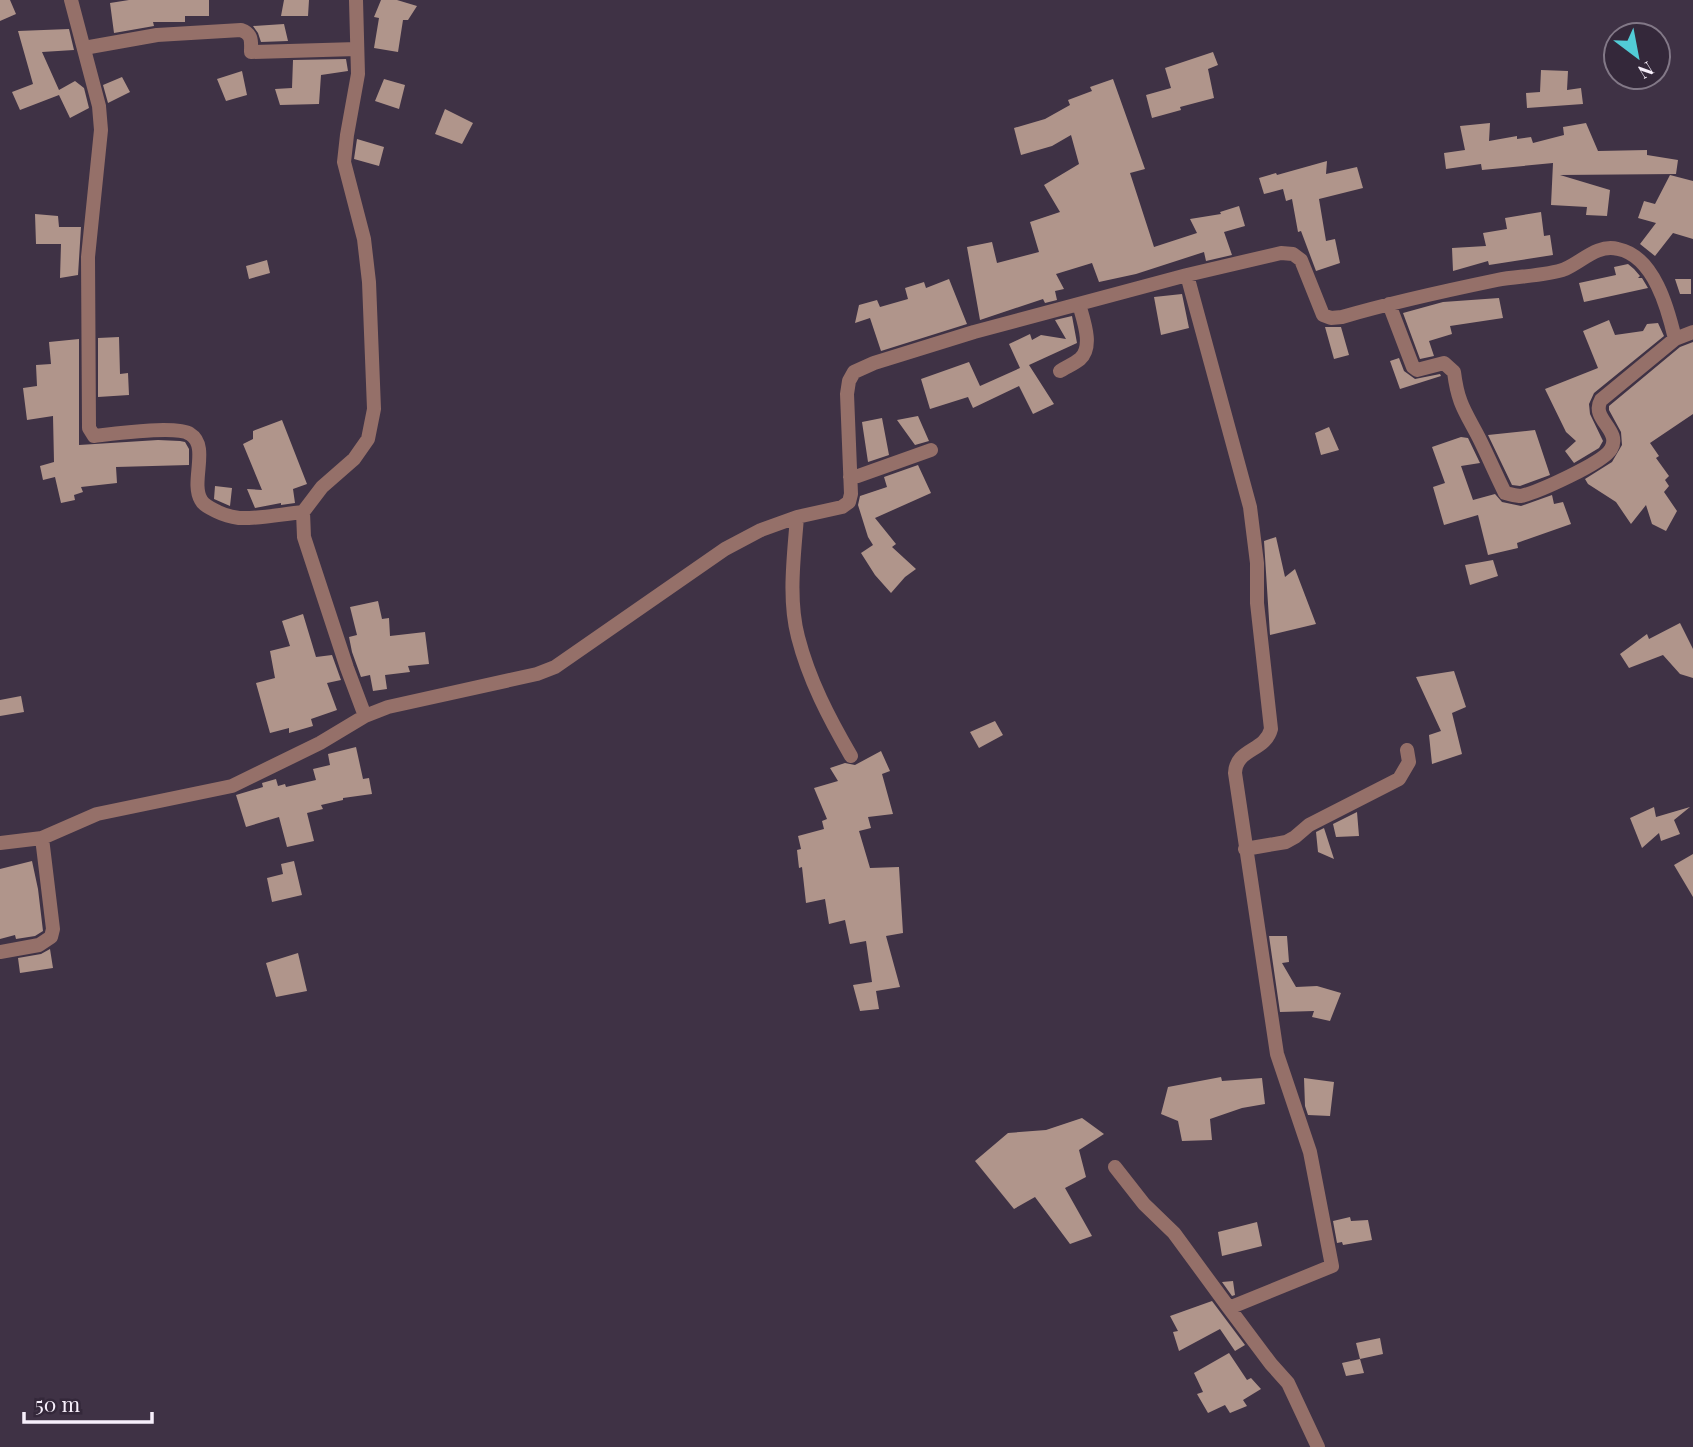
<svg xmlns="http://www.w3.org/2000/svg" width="1693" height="1447" font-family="'Playfair Display',serif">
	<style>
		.building { fill: #b0958b }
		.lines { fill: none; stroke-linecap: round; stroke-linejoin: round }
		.street { stroke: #957069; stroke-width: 14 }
	</style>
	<rect width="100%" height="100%" fill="#3f3245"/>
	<path class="building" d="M0,0H10L16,14L0,21Z
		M129,0H209V16H185V22H153L154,26L114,33L110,3Z
		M284,0H309L308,16H281Z
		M381,0H397L417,6L408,20H403L398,52L374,48L379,18L374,17Z
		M284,24L288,41L261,42L258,33L253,26Z
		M69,29L74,50L42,52L59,90L75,81L84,88L89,108L70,118L59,95L20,110L12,92L33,84L18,31Z
		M1213,52L1218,65L1208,69L1214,98L1180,107L1181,110L1152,118L1146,95L1171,88L1165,68Z
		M346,59L348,71L321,75L319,104L280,105L275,89L292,88L293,60Z
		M1541,70L1568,71L1567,90L1581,88L1583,104L1527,108L1526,93L1540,92Z
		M242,71L247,95L226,101L217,79Z
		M122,77L130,92L108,103L103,85Z
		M384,79L405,85L399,109L375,101Z
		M1113,79L1145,169L1130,173L1154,247L1197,233L1190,219L1221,214L1220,212L1239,206L1245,226L1224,232L1232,255L1206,261L1204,252L1136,274L1099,282L1092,263L1056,274L1064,289L1055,291L1057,300L1045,303L1043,299L980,320L967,247L992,242L997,263L1039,252L1030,222L1060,212L1044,185L1079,164L1071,135L1052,146L1021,155L1014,128L1045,119L1070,105L1068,100L1092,91L1090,87Z
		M445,109L473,123L462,144L435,134Z
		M1490,123L1489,141L1517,136V139L1531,137L1533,143L1564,135L1563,127L1586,123L1598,151L1647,150V155L1678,160L1676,174L1560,175L1610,190L1607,216L1586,215L1587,207L1551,205L1553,163L1482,170L1481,164L1446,169L1444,153L1465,150L1460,126Z
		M357,139L384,147L379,166L354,159Z
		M1327,161L1326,174L1357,167L1363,188L1319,199L1326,241L1335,239L1340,263L1316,271L1301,231L1298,232L1292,199L1286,201L1283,189L1264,194L1259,178L1276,173L1277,175Z
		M1670,175L1693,181V239L1673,233L1655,256L1640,244L1656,223L1638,218L1644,201L1655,204Z
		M1541,212L1544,236L1550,235L1553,255L1489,265L1488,261L1453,271L1452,248L1486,246L1483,233L1507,229L1505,218Z
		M35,214L58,216L59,227H81L78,275L60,278L61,244H36Z
		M267,260L270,273L249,279L246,266Z
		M1628,264L1634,269L1640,276L1638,278H1642L1648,288L1584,302L1579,283L1616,275L1614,267Z
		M949,279L967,324L881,351L870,318L855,323L859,305L877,300L880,307L908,299L905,288L924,282L926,288Z
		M1675,279H1691V294H1680Z
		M1182,294L1189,328L1161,335L1154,297Z
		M1499,298L1503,318L1450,326L1452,334L1429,341L1434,356L1420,359L1403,313L1443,302Z
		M1072,316L1077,343L1029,365L1054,404L1033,414L1019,386L973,408L968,397L930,409L921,379L969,362L980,386L1020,368L1009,344L1030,334L1032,340L1041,335L1066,339L1055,320Z
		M1609,320L1615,335L1643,331L1647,324L1658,323L1664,336L1594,393L1589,404L1590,414L1603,441L1599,448L1574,463L1565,451L1576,441L1566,432L1545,389L1598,368L1583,331Z
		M1325,327H1341L1349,355L1334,359Z
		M119,337L120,374L128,373L129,395L98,397V338Z
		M79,339V445L158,440L180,441L185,442L189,449V465L116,467L117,483L81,487L83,492L74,495L75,500L61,503L55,477L43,480L40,466L54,462L53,416L27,420L23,388L37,386L36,365L51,364L49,342Z
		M1693,342V414L1650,443L1659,456L1656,458L1669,476L1665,480L1669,486L1664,492L1677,511L1666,531L1652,524L1646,505L1631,524L1616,502L1588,484L1585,479L1612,462L1622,445L1621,432L1609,410V406L1680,347Z
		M1399,358L1404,371L1415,379L1440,374L1441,376L1400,389L1390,361Z
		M918,416L929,441L915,445L897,420Z
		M882,418L889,455L868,462L862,422Z
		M282,420L307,484L293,489L295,503L281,505V503L255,508L247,489L262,490L243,444L253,439V431Z
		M1329,427L1339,450L1321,455L1315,433Z
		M1535,430L1550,475L1520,486L1512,485L1488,435Z
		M1461,437L1468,438L1480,463L1461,466L1473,500L1495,494L1502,502L1521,506L1552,495L1554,504L1563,502L1571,524L1517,543L1518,548L1488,555L1478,515L1444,525L1433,487L1445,483L1432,447Z
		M918,465L931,493L875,518L896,544L892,547L916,569L905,577L891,593L875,575L861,553L873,545L868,537L858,505L860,496L887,487L884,477Z
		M215,486L232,488L230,506L214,499Z
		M1276,537L1285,577L1295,569L1316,624L1270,635L1264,541Z
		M1493,560L1498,576L1470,585L1465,565Z
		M378,601L382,619L389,618L390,636L425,632L429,664L408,666L410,672L385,675L387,689L373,691L370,675L361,677L352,652L349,637L357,635L350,607Z
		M303,614L316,657L332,655L341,680L327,683L337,710L311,719L313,726L289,733V728L270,733L256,683L275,678L270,651L290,646L282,621Z
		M1680,623L1693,649V678L1680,674L1663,655L1629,668L1620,654L1647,634L1649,639Z
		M1454,671L1466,707L1452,713L1462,754L1432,764L1429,735L1441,731L1416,677Z
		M21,696L24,712L0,716V700Z
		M995,721L1003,735L979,748L970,732Z
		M356,747L363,779L369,778L372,794L343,798V800L321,805L323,809L307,813L314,841L287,847L279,817L246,827L236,795L263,787L262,783L276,779L278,786L285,784L286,787L316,780L313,769L330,765L328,754Z
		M881,751L890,771L882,774L893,814L868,817L871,828L859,831L870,868L899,867L903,933L886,936L900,987L876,991L879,1009L860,1011L853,985L872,982L866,941L850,944L845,920L829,924L825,899L806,903L802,867L799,868L797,850L801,849L798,836L824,829L822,821L827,819L814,788L838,781L830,768L845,763L855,765Z
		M1654,807L1656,817L1690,807L1674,820L1680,834L1661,841L1659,833L1642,848L1630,818Z
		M1357,812L1359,836L1336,837L1333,824Z
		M1324,828L1334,859L1318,852L1316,832Z
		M1693,854V897L1674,865Z
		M32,861L38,889L43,931L35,936L16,939L15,935L0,939V869Z
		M294,861L302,895L272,902L267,878L283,874L281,864Z
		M1269,936H1287L1289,962L1282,963L1296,987L1317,986L1341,993L1330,1021L1312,1017L1314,1011L1280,1012Z
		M50,949L53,968L20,973L18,958L41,954Z
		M298,953L307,991L276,997L266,963Z
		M1221,1077L1222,1081L1262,1078L1265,1104L1242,1108L1210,1119L1212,1140L1182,1141L1178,1121L1161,1114L1168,1087Z
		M1304,1078L1334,1082L1330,1116L1308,1115L1305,1106Z
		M1082,1118L1104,1134L1079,1150L1086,1177L1065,1188L1092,1236L1070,1244L1035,1197L1014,1209L975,1161L1008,1133L1046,1130Z
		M1350,1217L1351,1221L1368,1220L1372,1240L1343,1245L1342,1242L1337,1243L1333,1221Z
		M1257,1222L1262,1246L1222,1256L1218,1232Z
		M1233,1281L1235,1295L1232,1296L1222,1282Z
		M1212,1301L1245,1345L1235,1351L1220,1329L1179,1351L1173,1332L1178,1331L1170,1316Z
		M1380,1338L1383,1354L1360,1359L1356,1343Z
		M1229,1353L1247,1380L1251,1378L1261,1389L1243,1400L1247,1406L1230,1413L1225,1405L1208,1413L1197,1394L1203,1392L1194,1373Z
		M1360,1359L1364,1373L1346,1376L1342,1363Z"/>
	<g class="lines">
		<path class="street" d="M71,0L99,106L101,130L88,257L89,428L94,436C112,434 176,425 190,434C210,446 190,482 201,500C204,506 212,509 218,512C224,515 232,517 239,518C260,519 282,514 303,512
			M356,0L358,74L347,135L344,162L364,239L369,282L374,409L368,439L354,459L322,487L303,512L304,537L347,668L365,716
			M84,48L157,35L241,30C253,34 251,42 251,52L357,49
			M1389,304L1413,367L1417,370L1444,363L1454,372C1458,404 1465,411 1479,438C1488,456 1496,475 1505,493C1510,494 1516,496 1521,496C1538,492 1603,463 1611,449C1622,430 1590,419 1601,400L1675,339
			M1060,371C1066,367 1074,364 1080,359C1094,347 1083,319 1079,304
			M850,477L858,476L931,450
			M797,517C794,556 788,599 798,637C809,680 829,718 851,756
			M0,843L42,838L97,814L232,786L320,743L365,716L388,707L537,674L555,667L725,549L761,530L797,517L842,507L849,502L851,494L847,394L849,381L854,372L874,363L974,332L1187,275L1281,253L1293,254L1301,260L1323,315L1331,318L1342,317C1393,302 1444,291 1497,280C1517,276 1547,276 1565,269C1583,261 1597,244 1618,249C1654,256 1668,309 1675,339L1693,332
			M1245,849L1286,842L1295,837L1309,825L1399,779L1409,762L1407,750
			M0,952L39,945L51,937L53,929L42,838
			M1115,1167L1144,1204L1174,1233L1229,1308L1332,1266L1310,1152L1277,1054L1235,773C1236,748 1265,752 1271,729L1257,603V563L1250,507L1187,275
			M1229,1308L1271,1364L1288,1383L1318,1447"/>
	</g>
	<g transform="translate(1637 56) rotate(148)"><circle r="33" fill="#34283a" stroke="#827887" stroke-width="2"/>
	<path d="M0-5L12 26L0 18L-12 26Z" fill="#52ccd6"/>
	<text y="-10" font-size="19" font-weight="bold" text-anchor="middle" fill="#f7effb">N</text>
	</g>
	<path d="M24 1412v10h128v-10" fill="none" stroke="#f7effb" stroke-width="3.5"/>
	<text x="35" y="1412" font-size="21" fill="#f7effb" stroke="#34283a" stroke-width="5" paint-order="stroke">50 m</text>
</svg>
